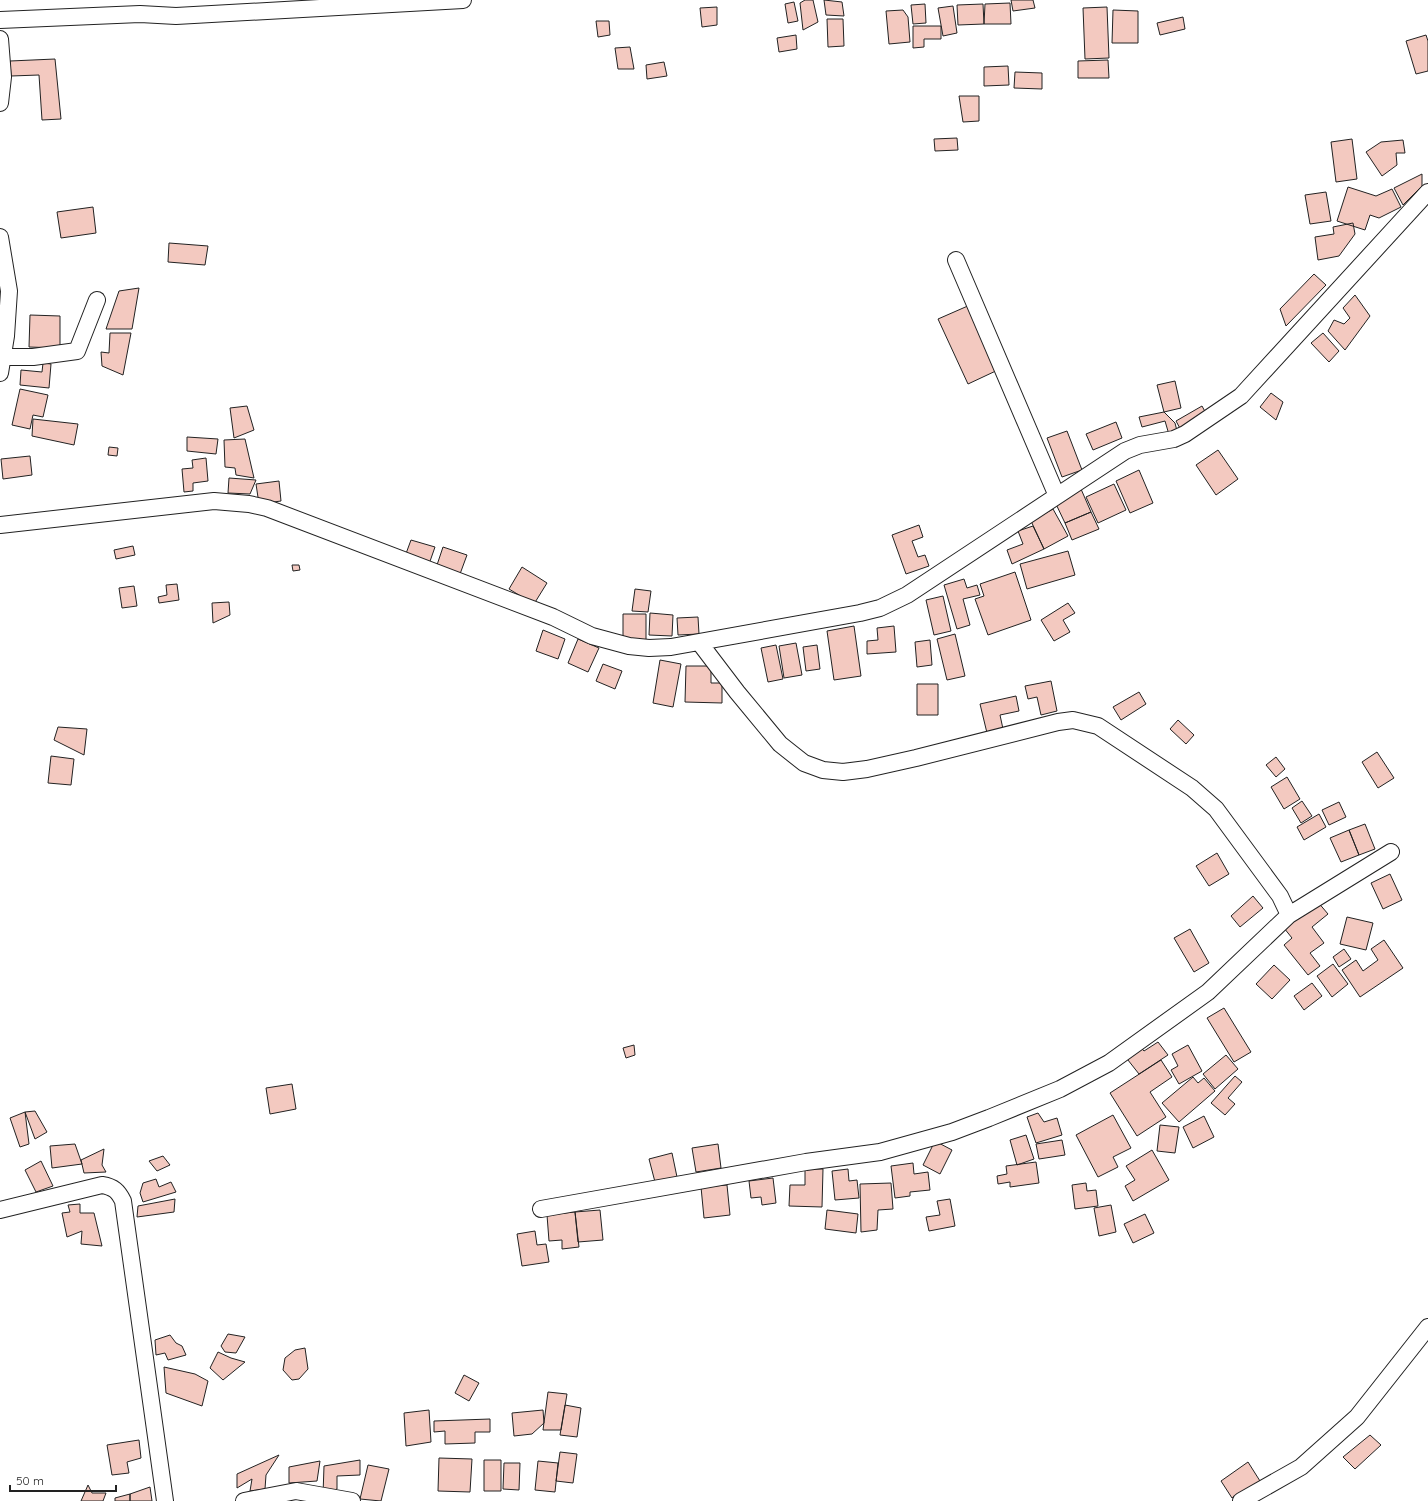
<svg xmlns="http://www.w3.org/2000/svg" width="1428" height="1501" font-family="Quicksand,sans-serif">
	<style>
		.building { fill: #f3c9c0; stroke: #222 }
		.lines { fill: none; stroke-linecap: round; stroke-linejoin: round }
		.minor-casing { stroke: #222; stroke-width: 18 }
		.minor { stroke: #fff; stroke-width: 16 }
	</style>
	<rect width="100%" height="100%" fill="#fff"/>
	<path class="building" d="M805,0H813L818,22L803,30L800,3Z
		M824,0L842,2L844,16L826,15Z
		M1011,0H1033L1035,8L1013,11Z
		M794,2L798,21L788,23L785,4Z
		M1010,3L1011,24H984L985,4Z
		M925,4L926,23L913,24L911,5Z
		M983,4L984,24L958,25L957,5Z
		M953,6L957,33L943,36L938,8Z
		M717,7V25L702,27L700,8Z
		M1107,7L1109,58L1085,59L1083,8Z
		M903,10L908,17L910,42L889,44L886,11Z
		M1113,10L1138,11V43H1112Z
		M1183,17L1185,29L1160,35L1157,23Z
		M827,19H843L844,46L828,47Z
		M596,21H609L610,35L598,37Z
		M913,26H941V39H924V47L913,48Z
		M796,35L797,49L779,52L777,38Z
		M1426,35L1428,41V71L1416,74L1406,41Z
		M630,47L634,69H618L615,48Z
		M55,59L61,119L42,120L39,75L11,76L10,61Z
		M1108,60L1109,78H1078V61Z
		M664,62L667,76L647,79L646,65Z
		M1008,66L1009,85L984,86V67Z
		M1015,72L1042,73V89L1014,88Z
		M959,96H979V121L963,122Z
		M957,138L958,150L935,151L934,139Z
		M1352,139L1357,179L1336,182L1331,142Z
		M1403,140L1405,153H1396L1397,165L1382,176L1366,152L1381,142Z
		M1422,174V186L1403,205L1394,188Z
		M1348,187L1376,196L1392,189L1401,207L1379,218L1370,215L1365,230L1337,221Z
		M1326,192L1331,221L1310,224L1305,195Z
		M93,207L96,233L61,238L57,212Z
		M1353,223L1355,234L1339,256L1318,260L1315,237L1334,234L1333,227Z
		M169,243L208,246L205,265L168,262Z
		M1314,274L1326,285L1286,326L1280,309Z
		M139,288L132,329H106L119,291Z
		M1355,295L1370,316L1345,350L1328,331L1334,320L1344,324L1350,318L1343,308Z
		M970,305L1000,369L968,384L938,319Z
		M30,315L60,316V348L29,347Z
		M110,333H131L123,375L102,366L101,352L109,353Z
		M1323,333L1339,351L1329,362L1311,343Z
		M43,363L51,364L49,388L20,385L21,370L42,372Z
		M1175,381L1181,408L1164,412L1157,385Z
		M20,389L48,395L43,417L33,415L30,429L12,425Z
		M1271,393L1283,402L1276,420L1260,407Z
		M247,406L254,430L234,438L230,408Z
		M1202,406L1208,417L1182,432L1176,421Z
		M1164,412L1175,423L1178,435L1170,438L1165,421L1142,427L1139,417Z
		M33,419L78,424L74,445L32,436Z
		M1116,422L1122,438L1093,450L1086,434Z
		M1067,431L1082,470L1062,477L1047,438Z
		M187,437L218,439L216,454L187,451Z
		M245,439L254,478L236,475L235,468L225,467L224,440Z
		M109,447L118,448L117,456L108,455Z
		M1218,450L1238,479L1216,495L1196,465Z
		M30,456L32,475L3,479L1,459Z
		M206,458L208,481L193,483V491L184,492L182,469L193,468L192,460Z
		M1139,470L1153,503L1130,513L1116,481Z
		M229,478L256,480L250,494L228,493Z
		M279,481L281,501L259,504L256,484Z
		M1114,484L1126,510L1098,523L1086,497Z
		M1081,489L1091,512L1065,523L1055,502Z
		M1053,509L1068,536L1044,549L1031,521Z
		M1091,512L1099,529L1072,540L1065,523Z
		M919,525L923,537L912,541L918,557L925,555L929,566L906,574L892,535Z
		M1033,526L1044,549L1012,564L1007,550L1023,544L1018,531Z
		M411,540L435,547L428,567L404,559Z
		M133,546L135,555L116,559L114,550Z
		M443,547L467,555L460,574L437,565Z
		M1068,551L1075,575L1027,589L1020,564Z
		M292,565H299L300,570L293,571Z
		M522,567L547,583L534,604L509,589Z
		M1015,572L1031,620L988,635L975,599L984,596L980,584Z
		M964,579L967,588L977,585L980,595L963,599L970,625L957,629L944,585Z
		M177,584L179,600L159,603L158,597L167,595L166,585Z
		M134,586L137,606L122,608L119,588Z
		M635,589L651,591L648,612L632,611Z
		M943,596L951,631L934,635L926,600Z
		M229,602L230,615L213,623L212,603Z
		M1068,603L1075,613L1063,620L1070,632L1054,641L1041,620Z
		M650,613L673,615L672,636L649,635Z
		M623,614H646V641H623Z
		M698,617L699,634L678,635L677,618Z
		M854,626L861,676L834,680L827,631Z
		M894,626L896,652L867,654V641L878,640L877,628Z
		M543,630L565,639L558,659L536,651Z
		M955,634L965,676L947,680L937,639Z
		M578,639L599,648L588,672L568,663Z
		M930,640L932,665L917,667L915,642Z
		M796,643L802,675L784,678L779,646Z
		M776,645L783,679L768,682L761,648Z
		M817,645L820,669L806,671L803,647Z
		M660,660L681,664L673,707L653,703Z
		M603,664L622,671L615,689L596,681Z
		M686,666H711V683H722V703L685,702Z
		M1051,681L1057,711L1041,715L1037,697L1028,699L1025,686Z
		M917,684H938V715H917Z
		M1139,692L1146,704L1121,720L1113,707Z
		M1016,696L1019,711L1000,715L1003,729L987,733L980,704Z
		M1178,720L1194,735L1186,744L1170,729Z
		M58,727L87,729L84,755L54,740Z
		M1377,752L1394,778L1378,788L1362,762Z
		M51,756L74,759L71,785L48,783Z
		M1276,757L1285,769L1276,777L1266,765Z
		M1287,777L1300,799L1284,809L1271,787Z
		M1302,801L1312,816L1301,823L1292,808Z
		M1339,802L1346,817L1329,825L1322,810Z
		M1319,814L1326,827L1304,840L1297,827Z
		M1365,824L1375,849L1359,855L1349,830Z
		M1349,830L1359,855L1341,862L1330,838Z
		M1217,853L1229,874L1209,886L1196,866Z
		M1390,874L1402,900L1383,909L1371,883Z
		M1253,896L1263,908L1240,927L1231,916Z
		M1317,901L1328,914L1312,927L1324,943L1310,953L1320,966L1308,975L1284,945L1292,938L1284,928Z
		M1347,917L1373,923L1366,950L1340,944Z
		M1190,929L1209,963L1194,972L1174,938Z
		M1384,940L1403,968L1360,997L1342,970L1356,960L1363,971L1378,960L1371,949Z
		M1344,949L1351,959L1339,967L1333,957Z
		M1333,964L1348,984L1332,997L1317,976Z
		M1274,965L1290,980L1272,999L1256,984Z
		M1312,983L1322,996L1304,1010L1294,996Z
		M1224,1008L1251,1052L1234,1062L1207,1018Z
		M1158,1042L1168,1055L1139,1074L1124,1055L1139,1045L1144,1051Z
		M634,1045L635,1055L626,1058L623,1048Z
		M1188,1045L1202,1071L1179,1084L1171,1070L1178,1066L1172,1054Z
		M1226,1055L1238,1069L1215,1089L1203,1074Z
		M1161,1060L1172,1077L1150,1092L1166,1117L1137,1136L1110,1093Z
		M1235,1076L1242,1082L1228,1098L1235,1104L1225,1115L1211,1103Z
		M1193,1077L1198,1083L1204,1078L1215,1091L1179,1122L1162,1103Z
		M292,1084L296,1109L270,1114L266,1088Z
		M35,1111L47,1132L35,1139L25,1112Z
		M25,1112L29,1144L20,1147L10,1118Z
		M1038,1113L1044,1122L1057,1118L1062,1135L1036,1143L1027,1117Z
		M1113,1115L1131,1148L1113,1157L1118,1167L1098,1177L1076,1135Z
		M1204,1116L1214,1137L1193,1148L1183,1127Z
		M1160,1125L1179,1127L1175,1153L1157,1151Z
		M1026,1135L1034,1159L1017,1165L1010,1140Z
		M1062,1140L1065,1155L1039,1159L1036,1144Z
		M935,1141L952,1150L940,1174L923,1165Z
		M75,1144L82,1164L52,1168L50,1146Z
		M718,1144L721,1168L696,1172L692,1148Z
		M104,1149L102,1165L106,1172L84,1173L81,1160Z
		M1152,1150L1169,1180L1133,1201L1125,1186L1135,1180L1126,1166Z
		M672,1153L677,1177L655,1182L649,1159Z
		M163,1156L170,1165L157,1171L149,1161Z
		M41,1161L53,1186L36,1192L25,1170Z
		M1036,1162L1039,1183L1010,1187V1182L998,1184L997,1176L1007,1174L1006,1166Z
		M913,1163L914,1174L928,1172L930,1190L910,1192V1196L895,1198L891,1166Z
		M805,1169H823L822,1207L789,1206L790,1185H805Z
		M848,1169L849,1181L857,1180L859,1198L835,1200L832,1171Z
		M773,1178L776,1203L762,1205L761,1197L751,1198L749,1181Z
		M156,1179L159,1187L171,1182L176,1192L143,1202L140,1193L143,1183Z
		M891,1183L893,1209L878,1210L877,1230L861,1232L860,1184Z
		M1086,1183L1087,1191L1096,1190L1098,1206L1075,1209L1072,1185Z
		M727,1185L730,1215L704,1218L701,1187Z
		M175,1199L174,1212L137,1217L138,1206Z
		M950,1199L955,1226L929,1231L926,1217L940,1215L937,1201Z
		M80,1204V1213H94L102,1246L81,1244L82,1231L67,1237L62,1213L70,1212L68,1205Z
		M1111,1205L1116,1232L1099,1236L1094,1208Z
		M600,1210L603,1240L578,1242L575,1212Z
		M827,1210L858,1214L856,1233L825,1229Z
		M575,1212L579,1247L562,1249V1240L549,1241L547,1215Z
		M1145,1214L1154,1233L1133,1243L1124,1224Z
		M535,1231L537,1245L546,1244L549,1262L522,1266L517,1234Z
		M228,1334L245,1337L236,1353L225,1352L221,1346Z
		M170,1335L176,1343L182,1346L186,1355L168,1360L165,1353L156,1355L155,1340Z
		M305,1348L308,1369L299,1379L292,1380L283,1370L285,1358L295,1350Z
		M218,1352L231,1358L245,1362L223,1380L210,1368Z
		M164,1367L195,1374L208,1381L202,1406L166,1393Z
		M464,1375L479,1383L469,1401L455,1393Z
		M548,1392L567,1394L561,1430H543Z
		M565,1405L581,1408L577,1437L560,1435Z
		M429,1410L431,1442L406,1446L404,1413Z
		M543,1410L544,1423L532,1434L514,1436L512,1413Z
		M490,1419V1432H475V1443L445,1444V1431L434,1432V1421Z
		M1370,1435L1381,1445L1355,1469L1343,1457Z
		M139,1440L141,1458L127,1462L129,1473L112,1475L107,1445Z
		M560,1452L577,1454L573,1483L556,1481Z
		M279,1455L266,1475L265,1489L250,1491L252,1479L237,1488V1474Z
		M439,1458L472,1459L470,1492L438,1491Z
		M360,1460V1475L337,1476V1489L323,1495L324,1466Z
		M484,1460H501V1491H484Z
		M320,1461L317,1481L289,1483V1467Z
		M538,1461L558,1463L555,1492L535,1490Z
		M1248,1462L1260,1481L1232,1498L1221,1481Z
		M504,1463H520L519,1490L503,1489Z
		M368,1465L389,1469L381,1501L360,1499Z
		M88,1485L92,1493H106L103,1501H81Z
		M150,1487L152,1501H130V1494Z
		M130,1494V1501H115V1498Z"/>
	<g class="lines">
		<defs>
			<path id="minor" d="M0,20L140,14L176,16L463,0
				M0,39L3,77L0,103
				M0,237L9,291L6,336L0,373
				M956,260L1057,496
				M3,357H33L77,351L97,300
				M0,525L214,501L249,504L267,508L553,617L592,636L629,646L649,648L671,647L860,613L880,608L907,595L1125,451L1140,445L1174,439L1185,434L1241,396L1428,192
				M1289,915L1391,852
				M541,1209L806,1162L880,1152L952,1132L989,1118L1060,1089L1109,1063L1208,992L1289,915L1280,896L1216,809L1192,788L1098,726L1073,720L1058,722L916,758L867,769L843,772L823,770L804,763L780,744L737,692L699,642
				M0,1210L102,1185C114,1187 118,1191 123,1201L165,1501
				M244,1501L296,1491L352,1501
				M1241,1501L1301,1467L1357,1417L1428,1327"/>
		</defs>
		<use href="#minor" class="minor-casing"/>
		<use href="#minor" class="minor"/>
	</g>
	<path d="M10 1485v6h106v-6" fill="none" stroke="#222222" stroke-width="2"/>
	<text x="16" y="1485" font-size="12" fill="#222222" stroke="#ffffff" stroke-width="3" paint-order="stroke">50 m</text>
</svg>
